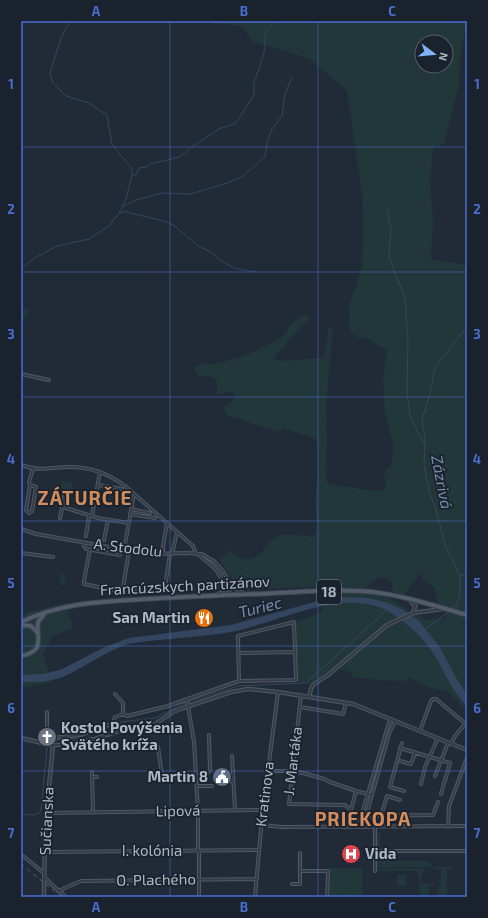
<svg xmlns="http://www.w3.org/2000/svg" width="488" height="918" font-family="'Exo 2',sans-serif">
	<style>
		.green { fill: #223739; fill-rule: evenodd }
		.water { fill: #34465f }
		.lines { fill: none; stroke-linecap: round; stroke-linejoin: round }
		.stream { stroke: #34465f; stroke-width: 1 }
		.minor-casing { stroke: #4f5863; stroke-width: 4 }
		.tertiary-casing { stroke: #4f5863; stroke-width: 4.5 }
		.primary-casing { stroke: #3d4652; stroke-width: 5.5 }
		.minor { stroke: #343d48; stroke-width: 2 }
		.tertiary { stroke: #343d48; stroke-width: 2.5 }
		.primary { stroke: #525c69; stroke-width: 3.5 }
		.rail { stroke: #566170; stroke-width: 1; stroke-dasharray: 4 4; stroke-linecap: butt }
		.grid { fill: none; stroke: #496ed2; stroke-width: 1; stroke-opacity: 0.55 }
		.labels { text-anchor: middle; stroke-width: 3.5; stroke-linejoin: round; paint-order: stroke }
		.shield { fill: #1a222d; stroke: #828b97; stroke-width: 1 }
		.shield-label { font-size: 14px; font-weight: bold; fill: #afb8c5 }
		.street-label { font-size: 15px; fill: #afb8c5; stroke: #1a222d }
		.poi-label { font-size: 15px; font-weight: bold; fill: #afb8c5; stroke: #1a222d; text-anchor: end }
		.water-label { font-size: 16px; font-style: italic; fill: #768ead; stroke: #1a222d }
		.district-label { font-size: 19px; font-weight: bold; letter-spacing: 1px; fill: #d38d5c; stroke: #1a222d }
		.neatline { fill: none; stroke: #496ed2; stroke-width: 1.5 }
		.grid-label { font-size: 13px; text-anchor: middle; font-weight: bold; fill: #496ed2 }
	</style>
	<rect width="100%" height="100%" fill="#212b38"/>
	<path class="green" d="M207,21H467L460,59L459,85L444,144L433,150L430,183L433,222L431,259L467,265V711L448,691L430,688L408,677L407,681L379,680L352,677V672L341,670L336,665L322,677L310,684L297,681L296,622L322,612L320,587C292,587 264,590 237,587L224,566L219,561L229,550C234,555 237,557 245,559C262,562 267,537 283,535C293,534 305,536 314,537L317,528L315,497L318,473V451L316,440L313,438L284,428L280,432C265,429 253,424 240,419C236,417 231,417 227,415C225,413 224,409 224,406L231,403L235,395L234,393L229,391L217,396V380C207,373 204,379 196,374L194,368L199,365L220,363L251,353L281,338L292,323L301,316L309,315L310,317L275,356V359L280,361L322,358L326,349L328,329L330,328L333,329L326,405L327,440L326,481L330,484L368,490L383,491C391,481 377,473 390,467L392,462L393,443L385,414L383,380L387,350L367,339L359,338L351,333L349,324V306L356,286L362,266L363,201L347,91L310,59L252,41L242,26L211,23ZM422,42H446V66H422ZM419,574L423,576L422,579L433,586L435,589L437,600L447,617L425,620L387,597L363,590L379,577L389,579L393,583L392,592L404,595Z
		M21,306L30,311L21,324Z
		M62,480L73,483L71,491L60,489Z
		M61,574L66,575L64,585L59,584Z
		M65,603L72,623L71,629L53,636L43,654L52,682L28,687L21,686V614Z
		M377,832H380V848H383V849H380V853H376Z
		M376,853H380V858L382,861H429L433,867H451V869H447V896L437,897L438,886H441V883L438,882V880H441V870H435L433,867L375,868Z
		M329,868H362V897H348L342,894L341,897H329Z
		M375,869H424L420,883L434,884L435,886H429V897H420L418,871H376Z
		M397,875H406V886H397Z"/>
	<path class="water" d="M339,597L368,598L388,603L403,610L419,621L439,646L458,681L467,694V706C453,692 446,675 436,658C426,640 411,626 394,615C349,583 279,623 231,632C197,638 162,638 128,644C106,651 88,665 67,675C53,682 36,682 21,682V675L42,674L60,670L105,647L129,638L231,625L314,602Z"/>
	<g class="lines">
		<path class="stream" d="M72,21L69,23L61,38L50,73L53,83L66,96L89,103L107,115L112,144L132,169V174
			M123,206L136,200L162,193L191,194L224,184L242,177L265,157L267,143L272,129L282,116L285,94L292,77
			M387,209L391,230L389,251L390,260L405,298L408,341L407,391L410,416L424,445
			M120,213L125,211L130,213L164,221L175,226L198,246L211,252L220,260L234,268L256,272
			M21,270L33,259L57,246L89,239L109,226L119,213L126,199L132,175H136L139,168L146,167L150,164L180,157L189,149L219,129L236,123L254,95V81L256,78L257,72L259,71C260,65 262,59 264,53C267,34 260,33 278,21
			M460,576L467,574
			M451,609L457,605L460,595V576L445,545L436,509L430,494L427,481L424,464L425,438L422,420L432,386L433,376L436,366L467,327
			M426,629L449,611
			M21,814L33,815L39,813L41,809L47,749L50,743L53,740L77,738L121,722L156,718L182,704L238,686L306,683L387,610"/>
		<defs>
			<path id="minor" d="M21,374L49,380
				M21,465C40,472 51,467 70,467C91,467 109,474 125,486L193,546L196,554
				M30,485L36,487L32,511L29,513L26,510L30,485L29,482L33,469
				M98,485L122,489
				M63,507L98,518L129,523
				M131,509L150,513
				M130,514L155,518
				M92,516L100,472
				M60,518L65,492
				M21,529L36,534L149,554L186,553L202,554L215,562L223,571L232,587L243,593
				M86,536L89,516
				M104,540L108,520
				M84,543V546L86,549L120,555
				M90,549L84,581V584L117,591L123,588L129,551
				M124,550L134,494
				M21,553L53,557
				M163,554V547L167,523
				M172,554L177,532
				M199,555C207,562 215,566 220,576C223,582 223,589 227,594
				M123,588L160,592L165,587L170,554
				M217,594L221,593L224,589
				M229,594L230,589L229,585
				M239,653L296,652
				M115,694L123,703V714
				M301,695L289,804L345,805L351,810
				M187,700L194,742L198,811V851
				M300,707L343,714L346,703
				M116,731L114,719L115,717L123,714L127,716L168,706L239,681L295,680L296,679L294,622L238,636L239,681
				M420,731L431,701L433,699H436L467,725
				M41,743L43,735L47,731V712
				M44,743L52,738L80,735L115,723
				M402,743L390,787L404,791
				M451,744L455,736L465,724
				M158,747L162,775L166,778L196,774
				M400,748L450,763L441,794
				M232,756L235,810
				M400,761L411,764L415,753
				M268,771H293L307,774L324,779L330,782L356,791L372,795
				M92,772L93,813
				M435,776L448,743
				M92,777H97
				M196,777L207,774L210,770L209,735
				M222,782L233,781
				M421,784L425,767L438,738
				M197,786H212
				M46,813L263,810
				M366,816L433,815L438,802
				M381,816L387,796L400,800
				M261,825L282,827L467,826
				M351,827V810L356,791
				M358,827L390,719
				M363,827L389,734L395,721
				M448,827L449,806L467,758
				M199,851V897
				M380,851H467
				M45,852L258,850
				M23,856L44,873
				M300,871H328L327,897
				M375,871V827
				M44,876L50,883L66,897
				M292,884H300V853
				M58,891L81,881L256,879
				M255,897L262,818L278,692"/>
			<path id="tertiary" d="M409,599L415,607
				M413,613L417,601
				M309,697L311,689L313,685L328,675L387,625L413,613L442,609
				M21,738L51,745H62L95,739L121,730L144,729L151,727L173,712L183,708L231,692L248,689L278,692L353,704L467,750
				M44,897L45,828L53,745"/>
			<path id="primary" d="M21,622C63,602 100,602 145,599C183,597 220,595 257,594C295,593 335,588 373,592C405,596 436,606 467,615
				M21,625L31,626L38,633
				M21,656C46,651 36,639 38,622L45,613"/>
		</defs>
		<use href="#minor" class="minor-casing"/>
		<use href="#tertiary" class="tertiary-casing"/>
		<use href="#primary" class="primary-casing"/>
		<use href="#minor" class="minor"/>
		<use href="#tertiary" class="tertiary"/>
		<use href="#primary" class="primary"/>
		<path class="rail" d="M21,864L62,897"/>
	</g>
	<path class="grid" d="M170,21V897M318,21V897M21,147H467M21,272H467M21,397H467M21,521H467M21,646H467M21,771H467"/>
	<defs>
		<symbol id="restaurant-disc" viewBox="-11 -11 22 22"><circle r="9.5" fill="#e8710a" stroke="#1a222d"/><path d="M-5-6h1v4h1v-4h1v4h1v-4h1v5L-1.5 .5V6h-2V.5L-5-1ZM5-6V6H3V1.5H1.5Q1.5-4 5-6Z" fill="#fff"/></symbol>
		<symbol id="church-disc" viewBox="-11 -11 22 22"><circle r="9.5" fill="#6b7280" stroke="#1a222d"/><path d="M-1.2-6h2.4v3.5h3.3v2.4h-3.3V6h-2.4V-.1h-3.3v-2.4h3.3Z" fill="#fff"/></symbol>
		<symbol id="civic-disc" viewBox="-11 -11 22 22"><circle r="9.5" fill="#5c6f8a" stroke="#1a222d"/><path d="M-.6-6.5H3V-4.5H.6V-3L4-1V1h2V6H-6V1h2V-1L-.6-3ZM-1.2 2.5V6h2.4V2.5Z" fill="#fff"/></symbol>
		<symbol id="hospital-disc" viewBox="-11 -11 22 22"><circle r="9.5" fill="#e0444e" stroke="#1a222d"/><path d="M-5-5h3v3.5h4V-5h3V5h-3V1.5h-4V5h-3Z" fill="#fff"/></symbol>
	</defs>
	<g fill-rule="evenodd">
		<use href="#restaurant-disc" x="193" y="607" width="22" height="22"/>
		<use href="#church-disc" x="36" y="726" width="22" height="22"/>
		<use href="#civic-disc" x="211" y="766" width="22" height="22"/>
		<use href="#hospital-disc" x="340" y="843" width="22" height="22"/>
	</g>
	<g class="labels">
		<rect class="shield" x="317" y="580" width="24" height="24" rx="3"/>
		<g class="shield-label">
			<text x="329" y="597">18</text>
		</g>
		<g class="street-label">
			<text transform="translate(128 548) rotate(7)" y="5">A. Stodolu</text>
			<text transform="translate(185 586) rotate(-3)" y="5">Francúzskych partizánov</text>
			<text transform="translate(293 761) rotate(-83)" y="5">J. Martáka</text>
			<text transform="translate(265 794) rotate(-83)" y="5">Kratinova</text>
			<text transform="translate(178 811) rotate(-1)" y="5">Lipová</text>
			<text transform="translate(47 821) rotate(-87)" y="5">Sučianska</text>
			<text x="152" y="856">I. kolónia</text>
			<text transform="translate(156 880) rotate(-1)" y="5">O. Plachého</text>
		</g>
		<g class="poi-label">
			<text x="190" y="623">San Martin</text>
			<text x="61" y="733" text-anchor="start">Kostol Povýšenia<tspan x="61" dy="17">Svätého kríža</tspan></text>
			<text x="208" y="782">Martin 8</text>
			<text x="365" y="859" text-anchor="start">Vida</text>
		</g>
		<g class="water-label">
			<text transform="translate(442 482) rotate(79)" y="6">Zázrivá</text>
			<text transform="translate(260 607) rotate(-14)" y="6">Turiec</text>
		</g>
		<g class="district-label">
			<text x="85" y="505">ZÁTURČIE</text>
			<text x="363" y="826">PRIEKOPA</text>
		</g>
	</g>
	<rect width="488" height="918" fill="none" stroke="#1a222d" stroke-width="44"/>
	<g transform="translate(434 54) rotate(106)"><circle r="19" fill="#1a222d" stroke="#565e6a"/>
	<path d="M0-3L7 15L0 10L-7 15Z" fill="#81b1f7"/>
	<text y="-6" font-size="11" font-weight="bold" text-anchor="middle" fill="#afb8c5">N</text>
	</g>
	<rect x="22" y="22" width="444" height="874" class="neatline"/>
	<g class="grid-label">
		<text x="96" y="16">A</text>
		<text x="244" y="16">B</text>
		<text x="392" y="16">C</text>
		<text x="11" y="89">1</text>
		<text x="477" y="89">1</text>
		<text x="11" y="214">2</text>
		<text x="477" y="214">2</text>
		<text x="11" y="339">3</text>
		<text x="477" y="339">3</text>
		<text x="11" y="464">4</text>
		<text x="477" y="464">4</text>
		<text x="11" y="588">5</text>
		<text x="477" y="588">5</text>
		<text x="11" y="713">6</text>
		<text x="477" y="713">6</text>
		<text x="11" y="838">7</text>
		<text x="477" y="838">7</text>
		<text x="96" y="912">A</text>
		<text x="244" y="912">B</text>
		<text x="392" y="912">C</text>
	</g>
</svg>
